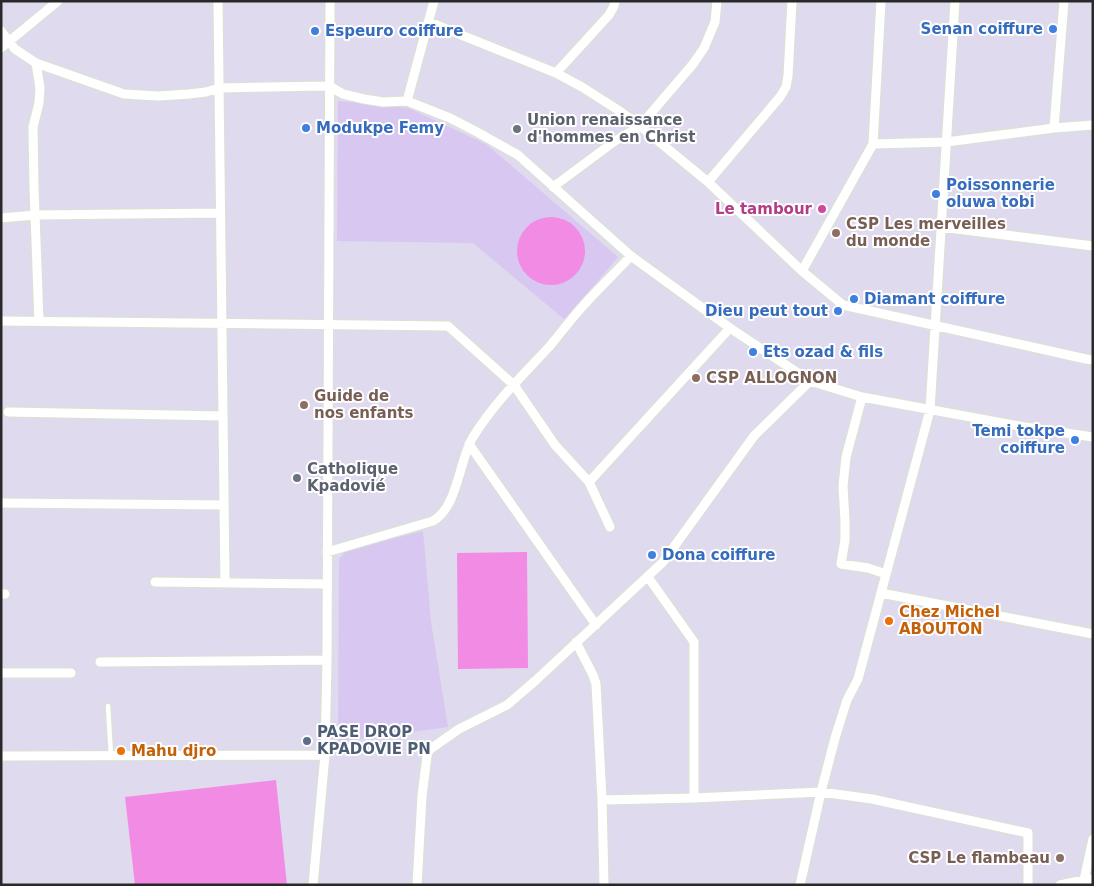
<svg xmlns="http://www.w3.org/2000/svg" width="1094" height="886" font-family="'DejaVu Sans',sans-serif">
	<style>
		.education { fill: #d7c7f1 }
		.pitch { fill: #f28be4 }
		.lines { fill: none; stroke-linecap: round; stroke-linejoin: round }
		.service-casing { stroke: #d9e4cf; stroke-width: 7 }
		.minor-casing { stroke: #d9e4cf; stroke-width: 11 }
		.service { stroke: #fff; stroke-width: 4.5 }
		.minor { stroke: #fff; stroke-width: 9 }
		.shop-dot { fill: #3f7fe0; stroke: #fff; stroke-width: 2 }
		.worship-dot { fill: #6b7280; stroke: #fff; stroke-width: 2 }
		.hotel-dot { fill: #d1479c; stroke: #fff; stroke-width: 2 }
		.education-dot { fill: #8d6e63; stroke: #fff; stroke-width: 2 }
		.food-dot { fill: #e8710a; stroke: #fff; stroke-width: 2 }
		.service-dot { fill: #5c6f8a; stroke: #fff; stroke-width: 2 }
		.labels { text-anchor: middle; stroke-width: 4; stroke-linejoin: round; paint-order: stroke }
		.shop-label { font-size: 15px; font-weight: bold; fill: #366cbe; stroke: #fff; text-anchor: start }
		.worship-label { font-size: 15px; font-weight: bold; fill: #5b616d; stroke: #fff; text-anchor: start }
		.hotel-label { font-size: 15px; font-weight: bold; fill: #b23c85; stroke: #fff; text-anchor: end }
		.education-label { font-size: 15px; font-weight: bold; fill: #785e54; stroke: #fff; text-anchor: start }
		.food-label { font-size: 15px; font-weight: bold; fill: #c56008; stroke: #fff; text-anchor: start }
		.service-label { font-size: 15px; font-weight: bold; fill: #4e5e75; stroke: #fff; text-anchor: start }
	</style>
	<rect width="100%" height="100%" fill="#dfdaed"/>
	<path class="education" d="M338,101L408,108L486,144L618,257L565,320L473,243L337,241Z
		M423,531L431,622L448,727L338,742L339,559L347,550Z"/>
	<path class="pitch" d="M517 251a34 34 0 1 1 68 0a34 34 0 1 1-68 0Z
		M527,552L528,668L458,669L457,553Z
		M276,780L287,885H135L125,797Z"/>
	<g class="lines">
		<defs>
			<path id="service" d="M108,706L111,756"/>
			<path id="minor" d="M218,1L225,582
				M429,22L556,73L582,87L618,110L640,126L708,182L802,271L843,305L1086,359L1093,360
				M1,31L15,49L36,63L124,94L158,96L189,94L206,92L219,88L329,86L343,94L364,99L383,102L407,101L450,118L477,132L518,155L631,256L730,328L810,381L862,397L1025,427L1093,437
				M1,48L58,1
				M36,63L40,88L39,103L33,127L34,188L39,321
				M556,73L609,15L614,6L615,1
				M407,101L434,1
				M1054,128L1064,1
				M873,144L946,142L1054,128L1093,125
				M708,182L780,97L786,87L788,76L792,1
				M553,187L615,141L640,126L693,64L704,48L715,22L717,1
				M1,218L35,215L220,213
				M941,227L1093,246
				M802,271L873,144L881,1
				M1,321L448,326L514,385L555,445L589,482L610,527
				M862,397L846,457L843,486L845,521V540L841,564L868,568L886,574
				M8,412L223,416
				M469,444L596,625
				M589,482L730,328
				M1,503L224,505
				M327,552L433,521C458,507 459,460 473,437C494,403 522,376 549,347C561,333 571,319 583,306C598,289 615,273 631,256
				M648,577L694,642V798
				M155,582L327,584
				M881,593L1093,634
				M1,594H5
				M576,642L593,675L596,684L602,800L604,885
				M100,662L327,660
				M1,673H71
				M1,756L325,755
				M602,800L694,798L821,792L872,799L1028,833V885
				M313,885L325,755L327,660L330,1
				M417,885L422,796L427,756L429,750L459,729L507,705L535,681L663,562L754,436L810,381
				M800,885L821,792L835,738L847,700L858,679L930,410L955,1
				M1060,885L1084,880L1093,879
				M1081,885L1084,880L1093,839"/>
		</defs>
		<use href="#service" class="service-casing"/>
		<use href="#minor" class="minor-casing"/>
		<use href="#service" class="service"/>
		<use href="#minor" class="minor"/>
	</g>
	<g class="shop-dot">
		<circle cx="1053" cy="29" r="5"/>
		<circle cx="315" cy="31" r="5"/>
		<circle cx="306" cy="128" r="5"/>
		<circle cx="936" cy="194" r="5"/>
		<circle cx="854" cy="299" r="5"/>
		<circle cx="838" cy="311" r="5"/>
		<circle cx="753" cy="352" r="5"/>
		<circle cx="1075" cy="440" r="5"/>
		<circle cx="652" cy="555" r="5"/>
	</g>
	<g class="worship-dot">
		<circle cx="517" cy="129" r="5"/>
		<circle cx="297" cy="478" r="5"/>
	</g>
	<circle class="hotel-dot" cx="822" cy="209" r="5"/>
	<g class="education-dot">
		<circle cx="836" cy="233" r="5"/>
		<circle cx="696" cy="378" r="5"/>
		<circle cx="304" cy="405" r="5"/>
		<circle cx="1060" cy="858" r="5"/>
	</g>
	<g class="food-dot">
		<circle cx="889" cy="621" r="5"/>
		<circle cx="121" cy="751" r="5"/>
	</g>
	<circle class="service-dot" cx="307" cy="741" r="5"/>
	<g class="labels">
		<g class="shop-label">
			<text x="1043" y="34" text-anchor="end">Senan coiffure</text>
			<text x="325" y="36">Espeuro coiffure</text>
			<text x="316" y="133">Modukpe Femy</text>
			<text x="946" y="190">Poissonnerie<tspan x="946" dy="17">oluwa tobi</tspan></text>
			<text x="864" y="304">Diamant coiffure</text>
			<text x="828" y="316" text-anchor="end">Dieu peut tout</text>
			<text x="763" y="357">Ets ozad &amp; fils</text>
			<text x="1065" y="436" text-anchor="end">Temi tokpe<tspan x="1065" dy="17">coiffure</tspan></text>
			<text x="662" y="560">Dona coiffure</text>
		</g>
		<g class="worship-label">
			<text x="527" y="125">Union renaissance<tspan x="527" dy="17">d'hommes en Christ</tspan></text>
			<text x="307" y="474">Catholique<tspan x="307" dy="17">Kpadovié</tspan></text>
		</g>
		<g class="hotel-label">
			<text x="812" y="214">Le tambour</text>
		</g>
		<g class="education-label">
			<text x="846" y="229">CSP Les merveilles<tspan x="846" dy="17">du monde</tspan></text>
			<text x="706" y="383">CSP ALLOGNON</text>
			<text x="314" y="401">Guide de<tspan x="314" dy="17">nos enfants</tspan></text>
			<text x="1050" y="863" text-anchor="end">CSP Le flambeau</text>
		</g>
		<g class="food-label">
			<text x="899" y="617">Chez Michel<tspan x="899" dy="17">ABOUTON</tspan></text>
			<text x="131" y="756">Mahu djro</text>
		</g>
		<g class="service-label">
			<text x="317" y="737">PASE DROP<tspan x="317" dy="17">KPADOVIE PN</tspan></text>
		</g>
	</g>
	<rect width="1094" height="886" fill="none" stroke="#292929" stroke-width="5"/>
</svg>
